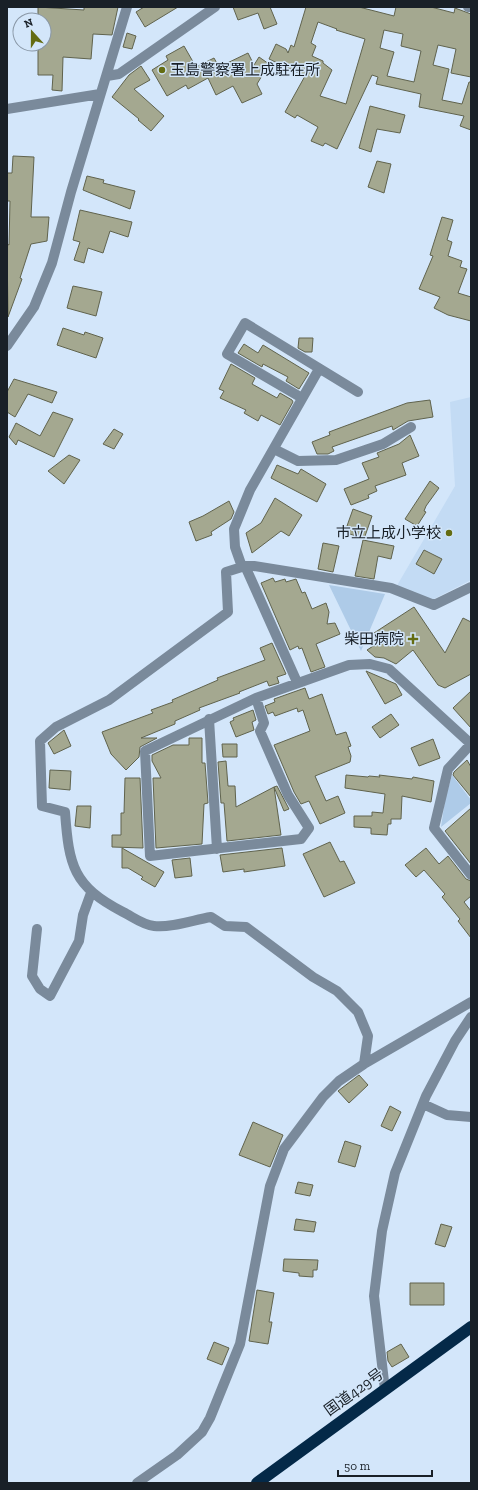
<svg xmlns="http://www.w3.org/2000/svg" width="478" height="1490" font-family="'Zilla Slab','Noto Sans JP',serif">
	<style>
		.built { fill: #c3dbf4 }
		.green { fill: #aecbe8 }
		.building { fill: #a4a890; stroke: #60634d; fill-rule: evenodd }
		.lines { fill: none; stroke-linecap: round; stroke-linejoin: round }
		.minor { stroke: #7a8a9b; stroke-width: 10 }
		.highway { stroke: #042948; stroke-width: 12 }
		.poi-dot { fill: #646c12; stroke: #d3e6fa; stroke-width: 1.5 }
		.labels { text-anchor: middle; stroke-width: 3; stroke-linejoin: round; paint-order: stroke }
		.poi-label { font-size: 15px; fill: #192027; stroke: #d3e6fa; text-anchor: end }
		.street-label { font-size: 15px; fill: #192027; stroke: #d3e6fa }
	</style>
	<rect width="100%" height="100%" fill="#d3e6fa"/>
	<path class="built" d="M471,397V580L430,601L395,589L455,486L450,402Z"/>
	<path class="green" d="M329,585L385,594L361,651Z
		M452,775L471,800V803L441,827L445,800Z"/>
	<path class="building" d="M38,7L84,10V7H118L112,35L93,34L91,59L63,57L62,91L52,90L53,75H38V44H44V20H38Z
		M144,7H178L145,27L136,12Z
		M233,7H270L277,24L264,29L258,13L238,20Z
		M306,7H359L394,16L396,7H431L454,13L455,8L471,14V77L451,73L456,49L438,45L433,65L449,69L442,100L462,104L469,82H471V130L460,126L464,116L419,107L421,94L376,84L378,77L372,75L337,149L325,143L323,146L311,141L318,127L297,115L295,118L285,112L305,76L269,59L276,44L286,49L288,53L291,45L294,47ZM318,22L337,29L336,30L365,39L346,104L320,96L332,70L323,63V61L312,56L316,46L311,43ZM384,30L403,34L401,46L421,51L414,82L387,76L394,52L380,48Z
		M127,33L136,36L132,49L123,47Z
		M184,46L196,67L214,58L219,67L248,53L254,65L259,57L269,64L257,84L262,94L242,103L233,86L216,95L208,78L188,89L186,85L167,96L152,70L168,60L166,56Z
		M141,66L150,80L134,89L164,116L151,131L138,120L139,119L112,97L129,75Z
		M370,106L405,115L400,133L377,129L371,152L359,148Z
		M13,156L34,157L31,217H49L47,241L31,244L20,278L22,279L8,317L7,244L9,245L10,201H7V173H12Z
		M377,161L391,164L384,193L368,187Z
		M87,176L104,180L103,183L135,191L130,209L83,190Z
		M80,210L132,222L128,237L110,231L103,253L88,248L84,263L74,260L80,242L73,240Z
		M442,217L453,220L447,240L452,242L448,256L462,261L460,267L467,269L458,293L471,297V321L448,315L434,308L440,297L419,289L433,256L430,255Z
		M73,286L102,292L96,316L67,308Z
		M63,328L84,335L85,332L103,338L96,358L57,345Z
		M299,338H313L312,352H305L298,348Z
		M244,344L258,353L263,345L309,373L299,389L286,381L288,377L263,364L262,367L238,353Z
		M231,364L255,378L252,384L277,398L280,393L292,400L293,402L280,425L261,415L258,421L244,413L246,410L220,398L224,391L219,389Z
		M14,379L57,392L52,403L28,394L15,417L7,412V392Z
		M430,400L433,417L408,421L393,430L392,426L332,447L334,451L328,454H317L312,442L330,435L329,432L407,403Z
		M53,412L73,419L54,457L18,440L16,445L9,437L16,423L40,436Z
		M114,429L123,434L114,449L103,444Z
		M410,435L419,456L402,463L406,475L375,486L377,491L368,495L369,498L351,505L344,489L369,479L362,463L379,457L377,453L399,444Z
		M69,455L80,460L64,484L48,471Z
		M277,465L298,474L301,469L326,484L317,502L271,478Z
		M430,481L439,488L426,506L424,511L426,512L417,526L405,519Z
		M275,498L302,515L289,536L281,531L252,553L246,533L261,523Z
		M229,501L234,512L231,519L211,532L212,535L196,541L189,522L203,516Z
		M353,509L372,516L364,539L347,533L349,527L347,526Z
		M363,540L394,546L391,559L378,556L374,579L355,576Z
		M323,543L339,546L333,572L318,569Z
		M424,550L442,559L434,574L416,564Z
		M273,578L275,582L285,579L286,582L296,579L302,593L305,592L312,609L326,603L329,612L327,624L335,623L340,634L316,644L325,667L311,672L302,648L299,649L298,646L290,650L261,583Z
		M414,607L445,653L463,618L471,622V674L445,688L438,685L413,650L396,664L384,658L375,657L367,650L378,643L374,633Z
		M272,643L286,674L277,677L279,683L269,686L267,681L239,692L240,693L199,708L200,710L175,721V724L141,738H157L140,747L139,757L126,770L111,754L102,732L153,713L151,710L173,702L172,700L218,680L217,678L265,660L260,648Z
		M366,671L396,684L402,695L385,704Z
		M305,688L309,699L322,694L336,735L346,732L351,746L348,747L351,756L350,762L315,776L326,801L338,796L345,813L320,824L309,801L301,804L294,792L274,745L310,731L303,710L298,712L297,708L275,716L273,712L268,714L265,706L275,702L274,699Z
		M471,691V728L453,708Z
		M253,710L256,720L252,722L254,730L236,737L230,722L234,720L233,718Z
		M391,714L399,725L380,738L372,727Z
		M64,730L71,746L54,754L48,743Z
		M189,738H202V763H205L208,803L204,804L202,844L156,848L153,778H161L152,761V755L173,745H189Z
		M433,739L440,758L419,766L411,748Z
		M222,744H237V757H223Z
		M467,760L471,767V797L453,775L454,772Z
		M226,761L228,786H235L236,807L274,787L281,835L227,841L224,803H221L218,762Z
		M50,770L71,771L70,790L49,788Z
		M346,775L368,777L369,776L380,777L379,775L412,779L413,777L434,781L431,802L402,796L401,819H391V824H388L387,835L371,834V828L354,827V816H372V812L383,813L385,794L345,788Z
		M125,778H140L143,848L112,847V835H121V813H124Z
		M277,786L289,809L284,811L274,787Z
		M77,806H91L90,828L75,826Z
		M471,808V864L445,831Z
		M330,842L340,862L344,861L355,883L324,897L303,854Z
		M122,848L164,872L155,887L141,879L143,877L128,868H122Z
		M282,848L285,866L244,872V869L223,872L220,855Z
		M426,848L439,864L448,856L466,879L471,881V896L464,902L471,911V938L458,921L460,919L442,897L445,894L424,870L416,877L405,865Z
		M190,858L192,876L175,878L172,860Z
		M359,1075L368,1085L349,1103L338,1091Z
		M390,1106L401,1112L392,1131L381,1126Z
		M253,1122L283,1135L270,1167L239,1155Z
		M345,1141L361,1146L355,1167L338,1162Z
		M298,1182L313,1185L310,1196L295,1193Z
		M296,1219L316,1222L314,1232L294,1230Z
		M441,1224L452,1227L445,1247L435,1244Z
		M284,1259L318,1260L317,1270H313V1277L299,1276V1273L283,1271Z
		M410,1283H444V1305H410Z
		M257,1290L274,1293L269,1322H272L268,1344L249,1341Z
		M214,1342L229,1348L222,1365L207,1359Z
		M401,1344L409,1357L392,1367L388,1361L387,1352Z"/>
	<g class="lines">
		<path class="minor" d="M468,7H471
			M107,76L119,74L215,7
			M7,109L100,94
			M7,346L34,307L52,263L71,192L127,7
			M302,398L227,354L245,323L358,392
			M274,449L298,461L336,460L383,444L411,427
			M297,682L245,566L241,564L235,547L234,529L250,490L319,369
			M256,698L264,723L260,731L288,795L309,828L301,839L150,856L145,751L256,698L349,665L370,664L389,669L471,744
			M209,719L217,849
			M471,746L470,745L448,769L434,828L471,875
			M37,929L32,976L40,989L50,996L79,941L83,915L91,893
			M364,1064L368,1036L358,1012L337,991L313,977L246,927L225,926L211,917C193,920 172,928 154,926C143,925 133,917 123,912C73,886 69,866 65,812L42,806L40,741L56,727L109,700L228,612L226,572L245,566H254L391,588L434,605L471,587
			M423,1104L447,1115L471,1117
			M385,1390L374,1296L382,1231L395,1173L426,1096L455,1041L471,1017
			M137,1483L177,1455L202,1432L210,1418L240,1344L270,1186L284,1149L323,1097L339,1081L364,1064L471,1002"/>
		<path class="highway" d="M257,1483L471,1327"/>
	</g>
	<g class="poi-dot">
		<circle cx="162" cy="70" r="4"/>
		<circle cx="449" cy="533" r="4"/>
		<path d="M411 633h4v4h4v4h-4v4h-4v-4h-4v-4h4z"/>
	</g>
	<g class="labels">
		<g class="poi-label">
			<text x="170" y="75" text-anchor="start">玉島警察署上成駐在所</text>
			<text x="441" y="538">市立上成小学校</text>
			<text x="404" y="644">柴田病院</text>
		</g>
		<g class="street-label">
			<text transform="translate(354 1392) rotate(-36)" y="5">国道429号</text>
		</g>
	</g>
	<rect width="478" height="1490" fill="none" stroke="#192027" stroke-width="16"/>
	<g transform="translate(32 32) rotate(339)"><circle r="19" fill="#d3e6fa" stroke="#8997a6"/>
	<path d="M0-3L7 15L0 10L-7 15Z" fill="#646c12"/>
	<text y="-6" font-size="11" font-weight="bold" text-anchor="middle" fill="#192027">N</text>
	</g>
	<path d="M338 1470v6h94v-6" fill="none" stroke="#192027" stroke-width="2"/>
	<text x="344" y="1470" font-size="12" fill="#192027" stroke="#d3e6fa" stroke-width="3" paint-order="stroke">50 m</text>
</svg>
